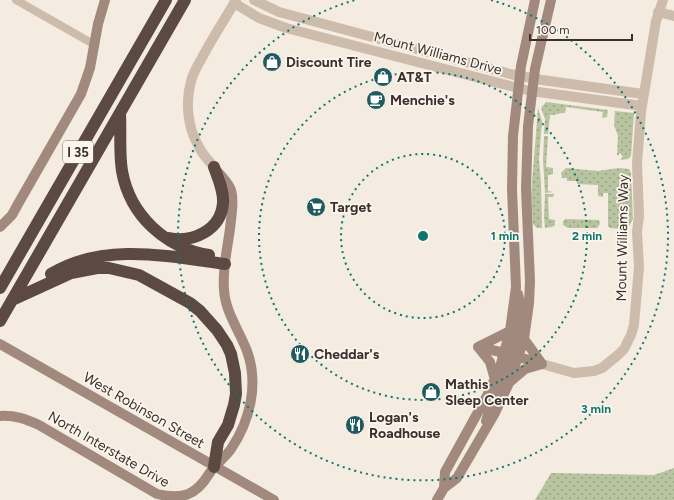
<svg xmlns="http://www.w3.org/2000/svg" width="674" height="500" font-family="Figtree,sans-serif">
	<style>
		.grass { fill: url(#grass-dots) }
		.lines { fill: none; stroke-linecap: round; stroke-linejoin: round }
		.minor { stroke: #cdbbac; stroke-width: 8 }
		.tertiary { stroke: #cdbbac; stroke-width: 10 }
		.secondary { stroke: #a18a7d; stroke-width: 10 }
		.motorway { stroke: #5c4a42; stroke-width: 12 }
		.ring { fill: none; stroke: #0f766e; stroke-width: 2; stroke-dasharray: 2 4 }
		.labels { text-anchor: middle; stroke-width: 3.5; stroke-linejoin: round; paint-order: stroke }
		.shield { fill: #fbf5ee; stroke: #756b66; stroke-width: 1 }
		.shield-label { font-size: 13px; font-weight: bold; fill: #3b302b }
		.street-label { font-size: 14px; fill: #3b302b; stroke: #fbf5ee }
		.poi-label { font-size: 14px; font-weight: bold; fill: #3b302b; stroke: #fbf5ee; text-anchor: start }
		.centre { fill: #0f766e; stroke: #fbf5ee; stroke-width: 2 }
		.ring-label { font-size: 12px; text-anchor: middle; font-weight: bold; fill: #0f766e; stroke: #fbf5ee; stroke-width: 3.5; stroke-linejoin: round; paint-order: stroke }
	</style>
	<defs>
		<pattern id="grass-dots" width="8" height="8" patternUnits="userSpaceOnUse"><rect width="8" height="8" fill="#b8c4a0"/><path d="M2 2h.1M6 6h.1" fill="none" stroke="#97a083" stroke-width="1.8" stroke-linecap="round"/></pattern>
	</defs>
	<rect width="100%" height="100%" fill="#f4ebe1"/>
	<path class="grass" d="M546,102L608,110L607,117L602,118L603,112L566,107L565,113C559,113 556,115 550,115L548,134H544L545,119L541,108Z
		M538,108L542,121L539,159L541,182L542,228H537L533,224L531,195Z
		M615,111L634,113L631,156L628,159L620,160L623,157L620,153L617,156L618,136L614,125Z
		M544,136H548L546,167L553,168V174L548,175V191L554,192L545,193L543,160Z
		M566,168L598,171L619,168L629,169L631,173L633,219L629,226L621,229L610,228L608,226V193H603V197L598,196V185L577,184V181H567V178H562L561,173Z
		M545,194H554L553,197H548L549,219L555,220V225L552,227L545,228L544,217Z
		M565,219L599,220L600,224L597,228H568L563,225V221Z
		M674,468V500H535L551,473L654,475Z"/>
	<g class="lines">
		<path class="minor" d="M16,0L95,45"/>
		<path class="tertiary" d="M254,0L279,12L510,74L542,80L643,94
			M234,3L259,18L286,28L518,88L531,91L642,106
			M658,12L674,16
			M214,167C209,161 202,154 199,147C187,127 185,101 192,78C194,71 199,63 203,56C213,37 225,19 236,0
			M542,364L574,373L594,371L602,368L618,355L624,349L631,335L634,325L639,267L637,232L639,216L637,163L641,112L656,21L663,0"/>
		<path class="secondary" d="M0,227L12,215L18,204L81,94L90,68L98,24L105,0
			M518,294L521,307L514,349L515,354L519,357L542,364
			M524,339L542,364
			M0,344L274,500
			M478,347L505,353L509,360C506,381 492,400 486,421
			M478,347L490,362L495,380
			M478,347L510,331
			M511,381L525,369L542,364
			M0,416C15,415 26,419 39,425L157,494C183,500 196,495 209,474C215,464 225,458 231,449C250,421 259,384 247,351C239,330 225,312 224,289C222,266 229,243 231,220C232,210 234,200 231,190C229,184 223,178 219,173
			M444,488L445,472L488,394L500,367L510,331L516,287L512,189L513,136L521,66L535,0
			M437,500L444,488L457,478L495,413L510,381L524,339L529,303L530,281L526,189L528,126L535,69L551,0"/>
		<path class="motorway" d="M120,113C121,132 119,152 122,171C130,216 166,248 209,255
			M169,238C193,243 221,230 223,203C224,191 218,178 214,167
			M51,274C104,242 167,256 225,264
			M0,288L166,0
			M12,300L71,273L97,268H109L139,275L190,303L200,311L217,330L227,345L231,354L235,373L236,394L234,405L228,425L218,442L214,467
			M0,321L185,0"/>
	</g>
	<g class="ring">
		<circle cx="423" cy="236" r="82"/>
		<circle cx="423" cy="236" r="164"/>
		<path d="M491 0A245 245 0 1 1 355 0"/>
	</g>
	<defs>
		<symbol id="shop-disc" viewBox="-11 -11 22 22"><circle r="9.5" fill="#1f5a5e" stroke="#fbf5ee"/><path d="M-5-2.5h2.3a2.7 3.5 0 0 1 5.4 0H5L5.5 6h-11ZM-1.5-2.5h3a1.5 2.3 0 0 0-3 0Z" fill="#fff"/></symbol>
		<symbol id="cafe-disc" viewBox="-11 -11 22 22"><circle r="9.5" fill="#1f5a5e" stroke="#fbf5ee"/><path d="M-5.5-4.5H6V0H3Q3 3.5 0 3.5H-2.5Q-5.5 3.5-5.5 0ZM3-3.2v2h1.7v-2ZM-6 4.5H4V6H-6Z" fill="#fff"/></symbol>
		<symbol id="supermarket-disc" viewBox="-11 -11 22 22"><circle r="9.5" fill="#1f5a5e" stroke="#fbf5ee"/><path d="M-6-5.5h2.5l.6 2H6L4.5 2H-2.5L-4.4-4H-6ZM-1.5 3.2a1.3 1.3 0 1 0 .1 0ZM3 3.2a1.3 1.3 0 1 0 .1 0Z" fill="#fff"/></symbol>
		<symbol id="restaurant-disc" viewBox="-11 -11 22 22"><circle r="9.5" fill="#1f5a5e" stroke="#fbf5ee"/><path d="M-5-6h1v4h1v-4h1v4h1v-4h1v5L-1.5 .5V6h-2V.5L-5-1ZM5-6V6H3V1.5H1.5Q1.5-4 5-6Z" fill="#fff"/></symbol>
	</defs>
	<g fill-rule="evenodd">
		<use href="#shop-disc" x="261" y="51" width="22" height="22"/>
		<use href="#shop-disc" x="372" y="66" width="22" height="22"/>
		<use href="#cafe-disc" x="365" y="89" width="22" height="22"/>
		<use href="#supermarket-disc" x="305" y="196" width="22" height="22"/>
		<use href="#restaurant-disc" x="289" y="343" width="22" height="22"/>
		<use href="#shop-disc" x="420" y="381" width="22" height="22"/>
		<use href="#restaurant-disc" x="344" y="414" width="22" height="22"/>
	</g>
	<g class="labels">
		<rect class="shield" x="63" y="141" width="30" height="22" rx="3"/>
		<g class="shield-label">
			<text x="78" y="157">I 35</text>
		</g>
		<g class="street-label">
			<text transform="translate(438 53) rotate(15)" y="5">Mount Williams Drive</text>
			<text transform="translate(622 238) rotate(-89)" y="5">Mount Williams Way</text>
			<text transform="translate(144 410) rotate(30)" y="5">West Robinson Street</text>
			<text transform="translate(109 449) rotate(30)" y="5">North Interstate Drive</text>
		</g>
		<g class="poi-label">
			<text x="286" y="67">Discount Tire</text>
			<text x="397" y="82">AT&amp;T</text>
			<text x="390" y="105">Menchie's</text>
			<text x="330" y="212">Target</text>
			<text x="314" y="359">Cheddar's</text>
			<text x="445" y="389">Mathis<tspan x="445" dy="16">Sleep Center</tspan></text>
			<text x="369" y="422">Logan's<tspan x="369" dy="16">Roadhouse</tspan></text>
		</g>
	</g>
	<circle cx="423" cy="236" r="6" class="centre"/>
	<g class="ring-label">
		<text x="505" y="240">1 min</text>
		<text x="587" y="240">2 min</text>
		<text x="596" y="413">3 min</text>
	</g>
	<path d="M530 34v6h102v-6" fill="none" stroke="#3b302b" stroke-width="2"/>
	<text x="536" y="34" font-size="12" fill="#3b302b" stroke="#fbf5ee" stroke-width="3" paint-order="stroke">100 m</text>
</svg>
